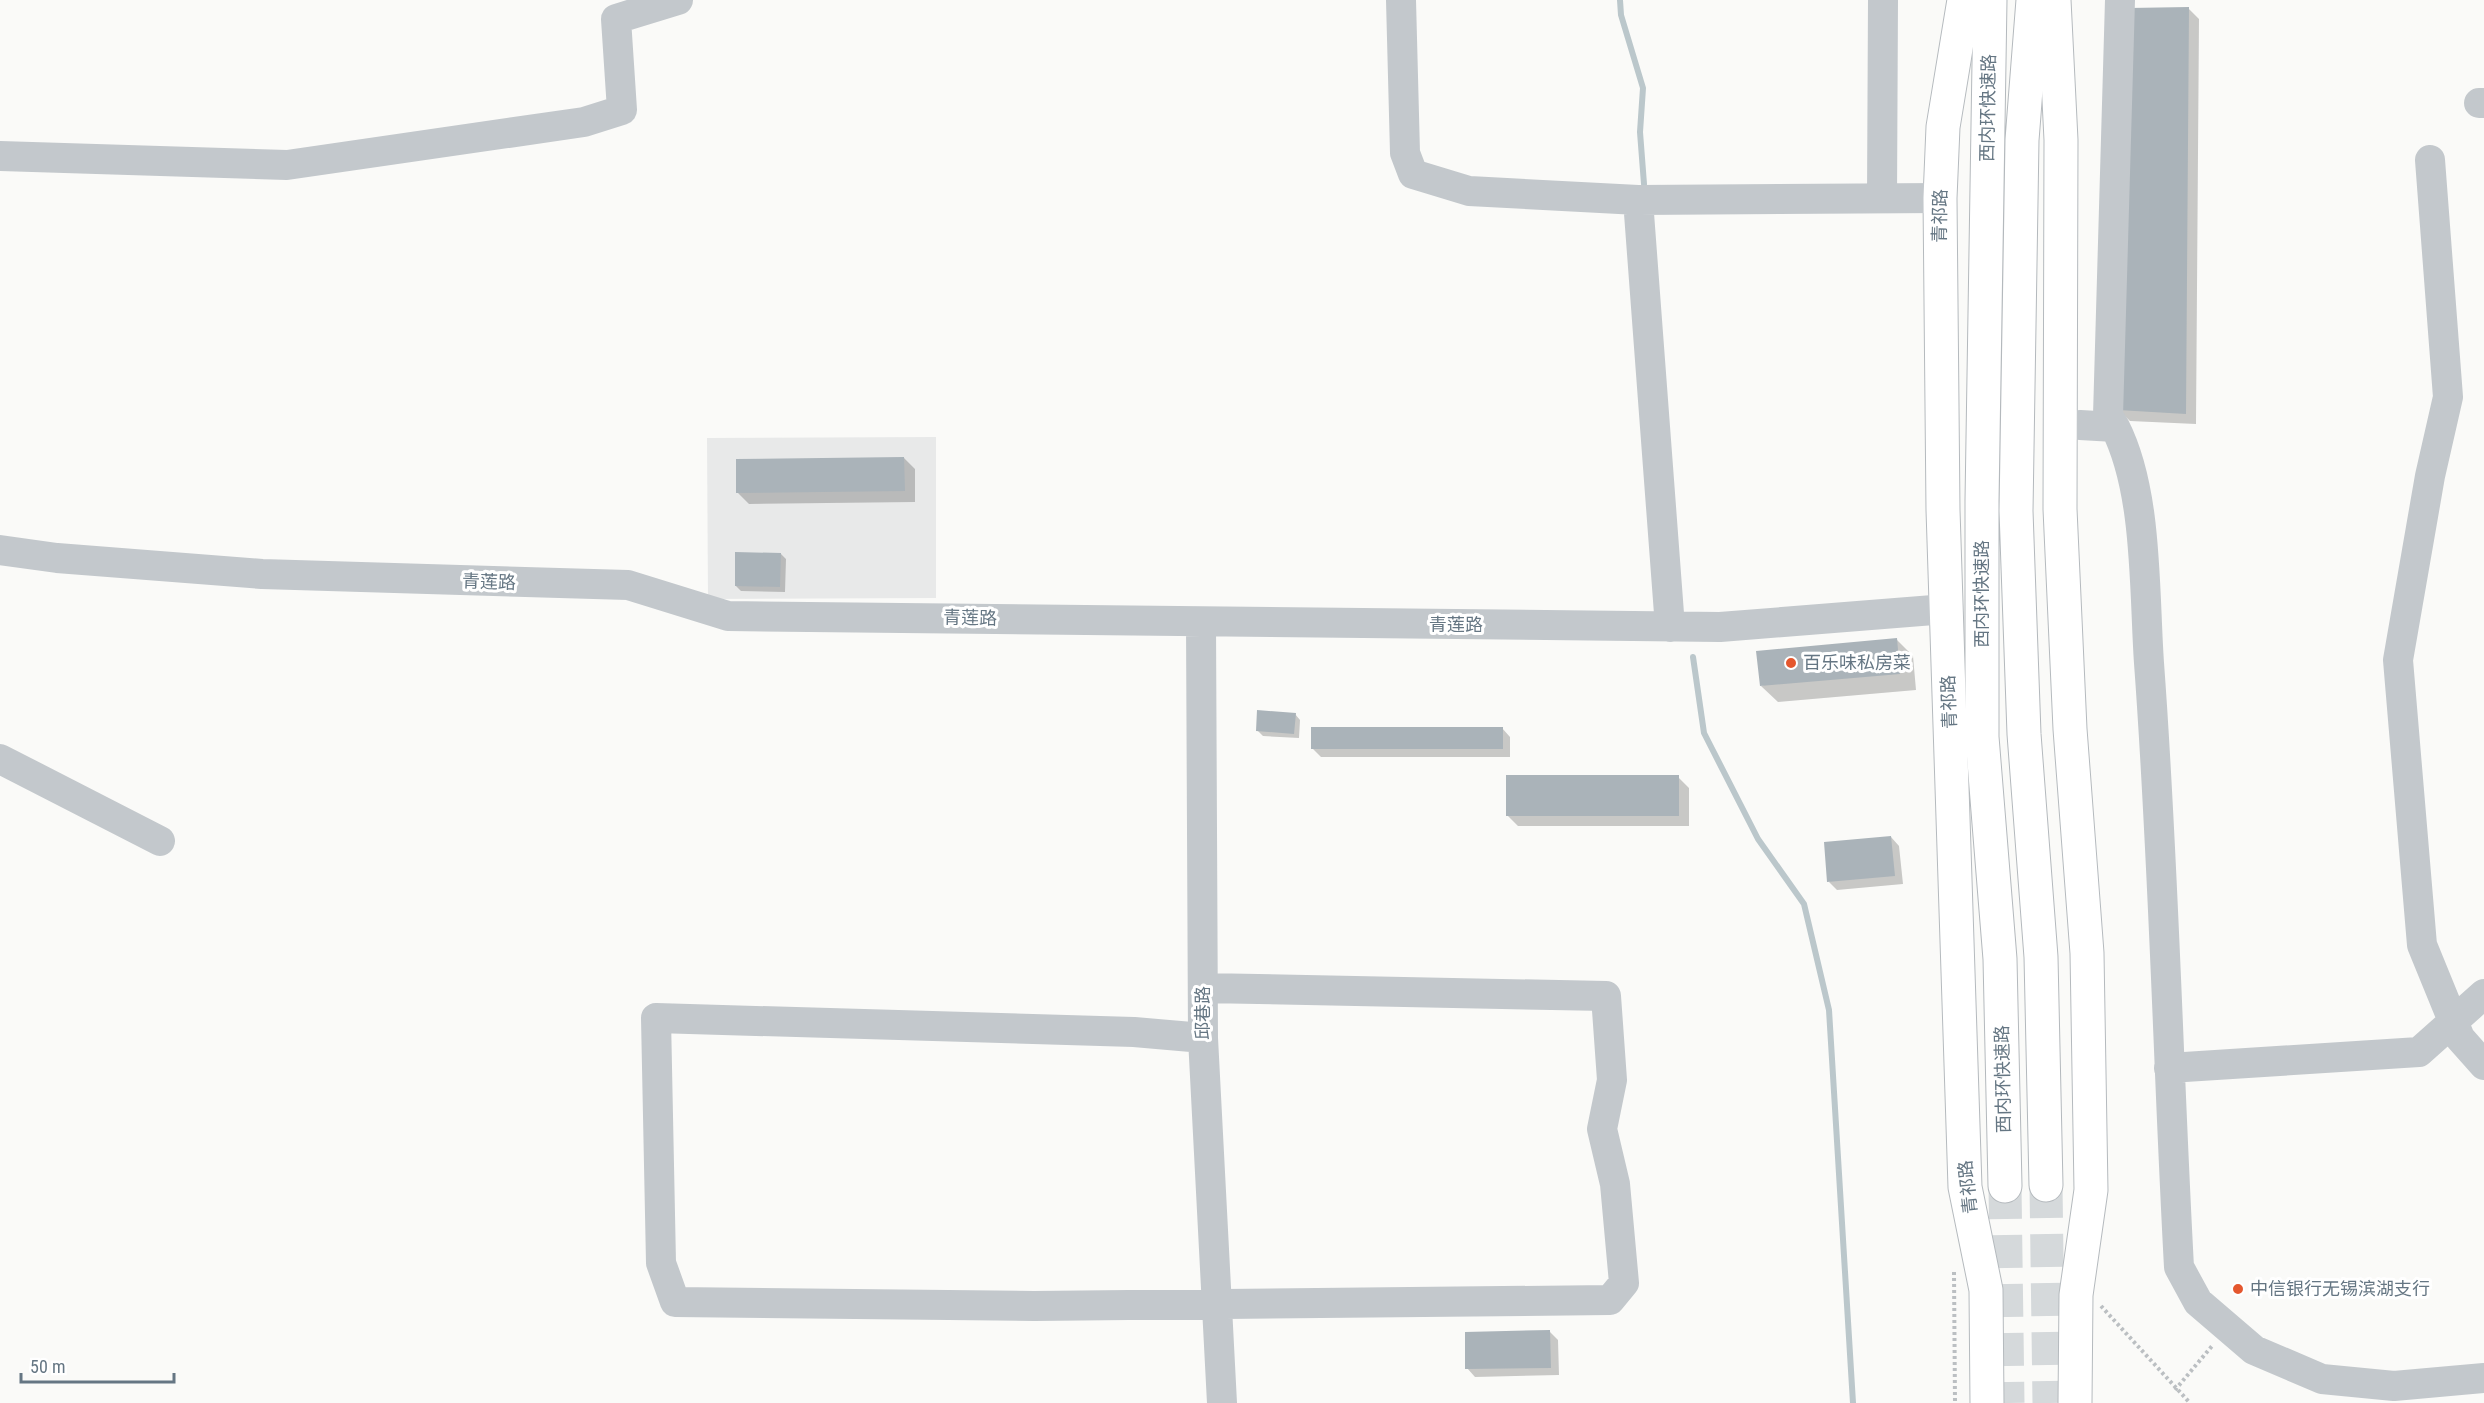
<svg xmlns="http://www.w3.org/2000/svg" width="2484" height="1403" font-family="'Roboto Condensed','Noto Sans SC',sans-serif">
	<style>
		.built { fill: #e8e9e9 }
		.shadow { fill: #0003 }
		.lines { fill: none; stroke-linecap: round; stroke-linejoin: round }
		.stream { stroke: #bbc7cb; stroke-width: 6 }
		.building { fill: #aab3b9 }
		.highway-tunnel { stroke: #d5d9db; stroke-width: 33; stroke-dasharray: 33 16; stroke-linecap: butt }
		.major-casing { stroke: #b5babe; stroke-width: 35 }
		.highway-casing { stroke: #b4b9bd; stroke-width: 35 }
		.path { stroke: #bbbfc2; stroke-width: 4; stroke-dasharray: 3 3; stroke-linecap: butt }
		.minor { stroke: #c3c8cc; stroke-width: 30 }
		.major { stroke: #fff; stroke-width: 33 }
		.highway { stroke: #fff; stroke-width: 33 }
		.poi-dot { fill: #e4572e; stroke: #fff; stroke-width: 2 }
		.labels { text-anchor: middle; stroke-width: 6; stroke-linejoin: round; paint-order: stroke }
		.street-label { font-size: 18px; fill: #657683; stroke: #fff }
		.poi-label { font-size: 18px; fill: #657683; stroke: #fff; text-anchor: start }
	</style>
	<rect width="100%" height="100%" fill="#fafaf8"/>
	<path class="built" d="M936,437V598L708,599L707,438Z"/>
	<path class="shadow" d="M2188,8L2199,19L2196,424L2130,421L2119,410Z
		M904,458L915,469V502L749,504L738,493Z
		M781,554L786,559L785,592L741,591L736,586Z
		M1897,640L1913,656L1916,690L1778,702L1761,686Z
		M1295,714L1300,720L1299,738L1263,736L1257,730Z
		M1502,728L1510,737V757H1321L1313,749Z
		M1678,777L1689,788V826H1518L1507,815Z
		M1891,837L1899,846L1903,884L1837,890L1829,882Z
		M1550,1332L1558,1340L1559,1375L1475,1377L1467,1368Z"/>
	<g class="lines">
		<path class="stream" d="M1620,0L1621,15L1643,88L1640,132L1644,184
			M1693,657L1704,733L1758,839L1804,904L1829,1010L1853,1403"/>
	</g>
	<path class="building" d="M2189,7L2186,414L2118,410L2129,8Z
		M904,457L905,491L736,493V459Z
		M735,552L781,553L780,587L735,586Z
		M1897,638L1900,674L1760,686L1756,651Z
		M1257,710L1296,713L1294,734L1256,731Z
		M1311,727H1503V749H1311Z
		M1506,775H1679V816H1506Z
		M1891,836L1895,876L1827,882L1824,842Z
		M1550,1330L1551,1368L1465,1369V1332Z"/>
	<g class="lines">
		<path class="highway-tunnel" d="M2046,1185L2049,1403
			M2005,1186L2008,1403"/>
		<defs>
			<path id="major" d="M1964,0L1943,127L1940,198L1943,510L1965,1187L1986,1290L1987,1403
				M2054,0L2061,140L2060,509L2070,729L2087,953L2091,1190L2076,1295L2075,1403"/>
			<path id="highway" d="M1990,0L1982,501V737L2000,959L2005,1186
				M2033,0L2022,140L2016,511L2024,734L2041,957L2046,1185"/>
		</defs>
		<use href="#major" class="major-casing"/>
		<use href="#highway" class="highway-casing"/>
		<path class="path" d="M1954,1272L1955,1403
			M2101,1306L2190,1403
			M2175,1390L2212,1346"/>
		<path class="minor" d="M1401,0L1405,153L1413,174L1469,191L1638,200L1940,198
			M2479,103H2484
			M0,156L287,165L584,122L622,110L616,19L678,0
			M2430,160L2448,397L2430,476L2398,660L2422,945L2460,1038L2484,1065
			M1882,198L1883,0
			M1638,200L1670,627
			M2080,425L2115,427C2148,492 2144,591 2149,663C2164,864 2168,1066 2179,1267L2198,1302L2254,1350L2322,1379L2394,1386L2484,1378
			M2115,427L2108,416L2120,0
			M0,550L57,558L262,574L628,585L728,616L1720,627L1946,609
			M1201,623L1203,1038L1222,1403
			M0,759L160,841
			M1203,988L1606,996L1612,1080L1602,1129L1615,1184L1624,1283L1610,1300L1034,1306L675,1302L661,1263L656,1018L1134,1032L1203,1038
			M2169,1068L2419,1052L2484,994"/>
		<use href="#major" class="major"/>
		<use href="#highway" class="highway"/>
	</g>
	<g class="poi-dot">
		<circle cx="1791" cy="663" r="6"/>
		<circle cx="2238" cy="1289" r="6"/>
	</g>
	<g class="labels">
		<g class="street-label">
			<text transform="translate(1988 108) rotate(-89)" y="6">西内环快速路</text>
			<text transform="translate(1940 216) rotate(-89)" y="6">青祁路</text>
			<text transform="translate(489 582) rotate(2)" y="6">青莲路</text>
			<text transform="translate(1982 594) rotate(-90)" y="6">西内环快速路</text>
			<text transform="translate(970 618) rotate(1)" y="6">青莲路</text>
			<text x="1456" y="631">青莲路</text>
			<text transform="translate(1949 702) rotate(-92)" y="6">青祁路</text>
			<text transform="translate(1203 1013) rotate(-90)" y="6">邱巷路</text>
			<text transform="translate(2003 1079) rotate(-91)" y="6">西内环快速路</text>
			<text transform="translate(1968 1187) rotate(-96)" y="6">青祁路</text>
		</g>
		<g class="poi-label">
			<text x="1803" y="669">百乐味私房菜</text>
			<text x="2250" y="1295">中信银行无锡滨湖支行</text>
		</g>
	</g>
	<path d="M21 1373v9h153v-9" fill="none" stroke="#657683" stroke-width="3"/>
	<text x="30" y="1373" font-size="18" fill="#657683" stroke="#ffffff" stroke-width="4.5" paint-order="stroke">50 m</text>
</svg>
